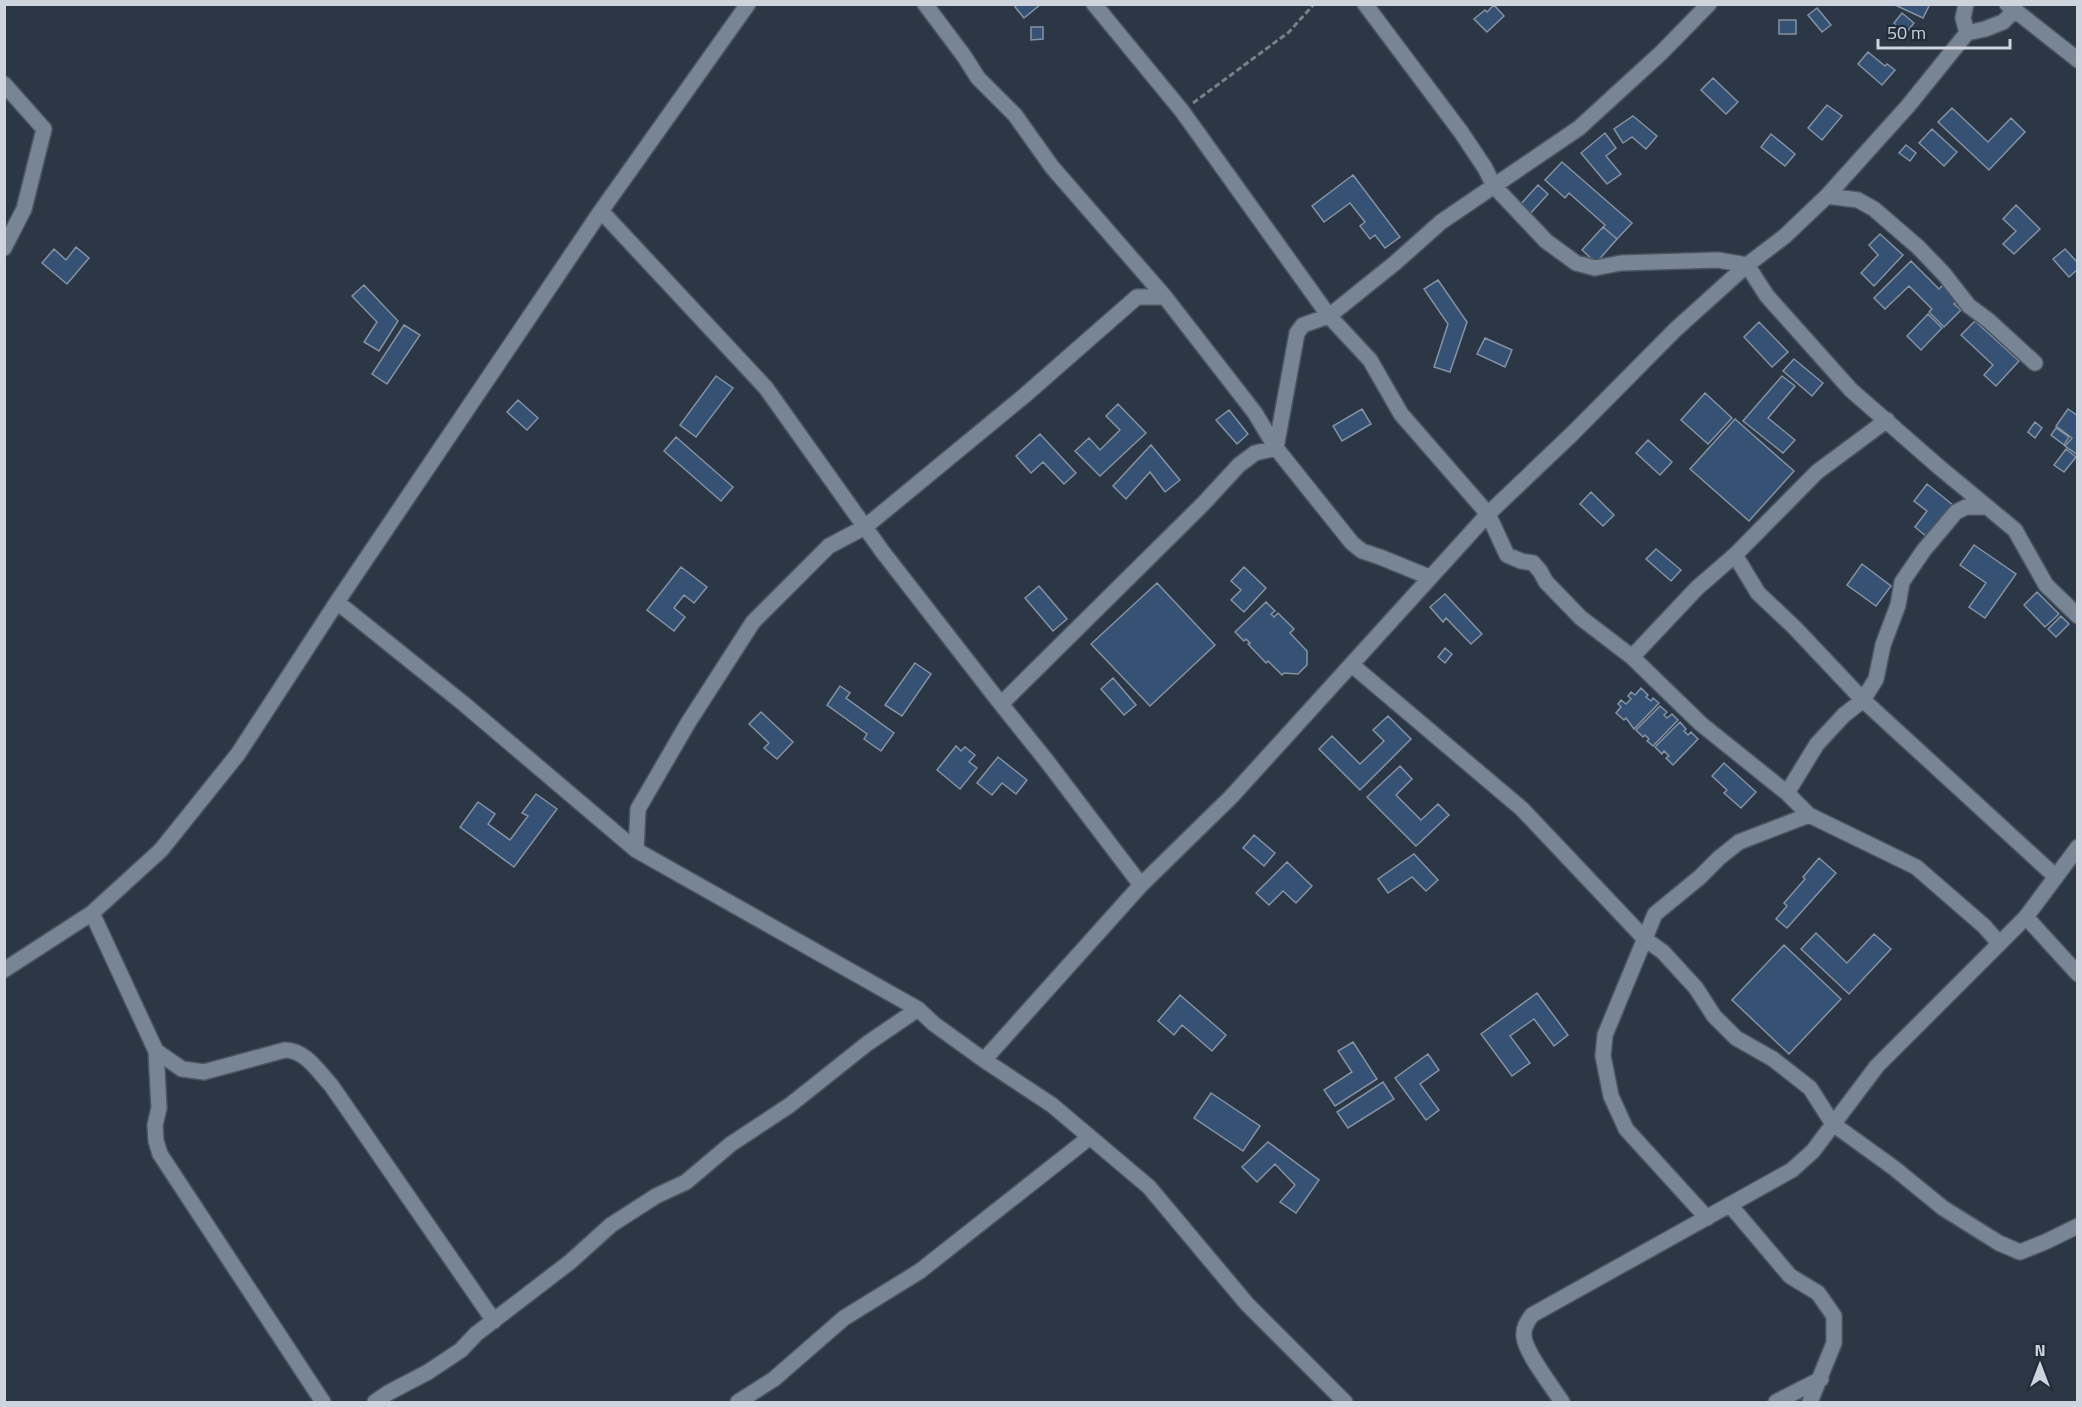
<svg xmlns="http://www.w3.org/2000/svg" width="2082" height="1407" font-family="'Titillium Web',sans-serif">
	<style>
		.building { fill: #355174; stroke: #8592a2; stroke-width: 1.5 }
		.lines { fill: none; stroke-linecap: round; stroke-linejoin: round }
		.minor-casing { stroke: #4c5560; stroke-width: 18 }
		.path { stroke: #77808c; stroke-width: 3; stroke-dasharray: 6 3; stroke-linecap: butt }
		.minor { stroke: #788595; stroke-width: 15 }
	</style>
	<rect width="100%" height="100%" fill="#2b3745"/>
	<path class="building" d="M1018,4H1041L1024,18L1015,7Z
		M1893,4H1930L1923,18Z
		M1494,5L1504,16L1487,32L1474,19L1485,10L1487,12Z
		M1817,8L1831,25L1822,32L1808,15Z
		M1902,13L1914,23L1901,39L1891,31L1896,25L1894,23Z
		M1779,20H1796V34H1779Z
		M1031,27H1043V39L1031,40Z
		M1868,52L1885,66L1887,64L1895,70L1882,85L1858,64Z
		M1713,78L1738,102L1726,114L1701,90Z
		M1827,105L1842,116L1822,140L1808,128Z
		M1952,108L1988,142L2011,118L2025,132L1989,170L1938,122Z
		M1633,116L1657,136L1646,149L1632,137L1623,143L1614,129Z
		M1932,129L1957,152L1944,166L1919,143Z
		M1605,133L1616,148L1606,156L1621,174L1607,184L1581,153Z
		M1771,134L1795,154L1785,166L1761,147Z
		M1906,145L1916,153L1910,161L1899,153Z
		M1562,162L1632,223L1617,239L1603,227L1605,225L1569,193L1565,198L1545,180Z
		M1353,175L1400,237L1385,248L1375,235L1370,239L1360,226L1365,222L1350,203L1324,222L1312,206Z
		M1538,185L1548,194L1529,215L1519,206Z
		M2016,205L2040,229L2014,254L2003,244L2016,231L2003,219Z
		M1603,227L1617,239L1596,263L1582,250Z
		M1880,234L1903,255L1874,286L1861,273L1878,255L1869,245Z
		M76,247L89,258L67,284L42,263L54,249L66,260Z
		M2065,249L2078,263V269L2069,277L2053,259Z
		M1911,261L1939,289L1943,285L1958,300L1954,304L1961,310L1944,327L1929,312L1932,309L1909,286L1885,309L1874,298Z
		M1438,280L1467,322L1450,372L1434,367L1448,324L1424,289Z
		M364,285L398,321L379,351L364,342L377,322L352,296Z
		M1928,314L1942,328L1921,350L1907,336Z
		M1975,321L2019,361L1996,386L1984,375L1993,365L1961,335Z
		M1759,322L1788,352L1772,367L1744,337Z
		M404,325L420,335L387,384L372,374Z
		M1485,338L1512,350L1505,367L1477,354Z
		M1794,359L1823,383L1812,396L1783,371Z
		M716,376L733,388L696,437L680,425Z
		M1782,376L1795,386L1768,418L1795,440L1783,453L1743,421Z
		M1705,393L1732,418L1708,444L1681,420Z
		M518,400L538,418L527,430L507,412Z
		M1118,404L1146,433L1100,476L1075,451L1089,438L1100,450L1120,430L1106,416Z
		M1362,409L1371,424L1342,441L1333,426Z
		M2068,409L2078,416V455L2065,446L2072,438L2056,426Z
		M1229,410L1248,434L1237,444L1216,420Z
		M1735,419L1794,471L1749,521L1690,469Z
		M2035,422L2042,428L2035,438L2028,432Z
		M2056,428L2069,437L2064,445L2051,435Z
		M1040,434L1076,473L1064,484L1043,462L1031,473L1016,456Z
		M676,437L733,487L721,501L664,451Z
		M1648,440L1672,462L1660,475L1636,453Z
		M1151,445L1180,480L1165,492L1150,472L1126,499L1113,486Z
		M2066,449L2076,457L2064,472L2054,465Z
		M1927,484L1953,505L1927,537L1915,527L1927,511L1914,501Z
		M1591,492L1614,515L1603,526L1580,504Z
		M1974,545L2016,574L1985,618L1969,607L1986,583L1960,565Z
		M1656,549L1681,570L1671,581L1646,559Z
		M1862,564L1891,586L1876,606L1847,585Z
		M681,567L707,587L694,603L684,595L674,608L685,617L674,631L647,610Z
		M1244,567L1266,588L1244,612L1231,600L1241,590L1231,581Z
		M1157,583L1215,645L1150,706L1091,644Z
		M1039,586L1067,619L1053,631L1025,598Z
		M2037,592L2059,614L2045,627L2024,605Z
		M1445,594L1482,634L1471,644L1446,618L1443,622L1430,607Z
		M1266,602L1275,611L1271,614L1274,617L1278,613L1294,629L1290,633L1307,651V665L1298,674L1284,673L1282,675L1268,661L1266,663L1248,644L1250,643L1246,639L1244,641L1235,632Z
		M2061,616L2069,624L2056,637L2048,629Z
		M1445,648L1452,654L1445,663L1438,657Z
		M915,663L931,674L902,716L885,705Z
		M1113,678L1136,705L1124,715L1101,689Z
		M840,686L850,693L846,698L894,733L881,751L864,739L867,734L827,705Z
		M1641,688L1648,695L1646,697L1651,701L1653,698L1659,703L1634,729L1626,718L1624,720L1616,713L1621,707L1618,704L1621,700L1626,704L1631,699L1628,696L1631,692L1635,695Z
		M1660,706L1667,712L1664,715L1667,718L1672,714L1678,720L1653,746L1647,741L1649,739L1645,735L1643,737L1636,730Z
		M761,712L793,742L777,759L764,748L769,743L749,724Z
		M1388,716L1411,739L1360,790L1319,749L1332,736L1360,764L1384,741L1373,730Z
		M1680,722L1686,729L1684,731L1688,735L1691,732L1698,739L1673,765L1666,758L1669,756L1664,751L1662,754L1655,747Z
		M956,746L961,751L965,747L975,755L969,762L977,768L960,789L937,770Z
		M998,757L1027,780L1016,794L1002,783L992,795L977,783Z
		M1724,763L1756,792L1741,808L1724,793L1727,790L1712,776Z
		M1400,766L1412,779L1396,795L1421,820L1438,804L1449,815L1416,846L1367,797Z
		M536,794L557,809L514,867L460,827L478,802L495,814L488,824L510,840L528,816L522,813Z
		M1254,835L1275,853L1264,866L1243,848Z
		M1414,854L1438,880L1426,891L1412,877L1388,893L1378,879Z
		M1819,858L1836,873L1787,928L1776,919L1787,906L1784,903L1805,879L1803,877Z
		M1287,862L1312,886L1296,903L1283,891L1269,905L1256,893Z
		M1816,933L1847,963L1874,934L1891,949L1849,994L1801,949Z
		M1784,945L1841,999L1789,1054L1732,1000Z
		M1537,993L1568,1035L1554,1046L1534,1019L1510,1036L1530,1063L1512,1076L1481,1034Z
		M1180,995L1226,1035L1212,1051L1182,1025L1174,1035L1158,1021Z
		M1353,1042L1377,1079L1335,1106L1324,1090L1352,1072L1338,1051Z
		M1428,1054L1439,1070L1420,1084L1439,1110L1426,1120L1395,1078Z
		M1383,1082L1394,1099L1348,1128L1337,1112Z
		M1211,1093L1260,1126L1243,1151L1194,1118Z
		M1268,1142L1319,1180L1296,1213L1280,1202L1295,1185L1275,1164L1257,1182L1242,1167Z"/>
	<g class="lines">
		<defs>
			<path id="minor" d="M925,4L964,56L978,78L1015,115L1052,167L1165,297L1255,413L1276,448L1352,543L1362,551L1380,557L1429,577
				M1094,4L1182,111L1329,316L1370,360L1401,414L1488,514L1507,555L1521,561L1533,563L1540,571L1546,582L1581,618L1632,657L1701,724L1787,793L1809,815L1916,867L1984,926L1999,943
				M1365,4L1461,132L1485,168L1494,186L1546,241L1576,263L1595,268L1621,263L1718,260L1747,265L1767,296L1851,390L1939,467L2015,530L2046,585L2078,616
				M1966,4L1963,18L1967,33
				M2007,4L2078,60
				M4,84L44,129L24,209L4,248
				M1827,196L1858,200L1874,209L1918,247L1944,274L1969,306L1988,320L2035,363
				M601,211L766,388L882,551L1001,704L1046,760L1141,885
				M1735,555L1758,593L1795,628L1863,700L2056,877
				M337,602L464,704L636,850L918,1009L934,1024L984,1060L1052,1105L1149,1187L1247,1304L1345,1402
				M1632,657L1697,588L1735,555L1817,472L1887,420
				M1352,665L1522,809L1645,939L1663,952L1696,988L1714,1016L1736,1038L1773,1059L1810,1088L1833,1124L1894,1168L1943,1208L1999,1243L2020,1252L2045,1242L2078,1226
				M1001,704L1203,504L1239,465L1255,453L1276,448L1297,333L1303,325L1329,316L1395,263L1441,222L1579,128L1661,53L1709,4
				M1787,793L1817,744L1844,715L1863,700L1876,679L1883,645L1898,605L1902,582L1924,550L1956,512L1966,507H1987
				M636,850L638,809L688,723L753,622L829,546L865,527L1024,396L1137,297H1165
				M92,913L156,1051L159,1108L155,1125L156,1141L160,1154L323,1402
				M2026,917L2078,974
				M4,970L92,913L161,850L238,754L337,602L601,211L748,4
				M156,1051L182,1069L204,1072L285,1050C305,1050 318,1071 331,1085L494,1321
				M984,1060L1141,885L1231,797L1488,514L1572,434L1676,329L1747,265L1785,236L1827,196L1908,106L1967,33L1985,29L2003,22L2015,10
				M1730,1205L1790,1276L1818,1293L1834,1316V1343L1810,1402
				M1707,1218L1626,1129L1611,1096L1603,1056L1605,1035L1655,914L1700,877L1719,858L1739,842L1809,815
				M375,1402L388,1393L428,1372L461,1350L476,1334L570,1262L611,1225L656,1196L686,1182L731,1144L790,1105L868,1043L918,1009
				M738,1402L774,1379L844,1318L920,1271L1090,1137
				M1562,1402C1552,1386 1526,1354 1524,1337C1523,1328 1527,1322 1532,1315L1792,1170L1813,1151L1877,1066L2026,917L2078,847
				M1776,1402L1821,1379"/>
		</defs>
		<use href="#minor" class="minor-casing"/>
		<path class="path" d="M1193,103L1289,32L1314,4"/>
		<use href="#minor" class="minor"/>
	</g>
	<rect width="2082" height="1407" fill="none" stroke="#cdd4dd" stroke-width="12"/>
	<g transform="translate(2040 1365)" stroke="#222c3a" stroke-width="4.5" paint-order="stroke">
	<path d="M0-4.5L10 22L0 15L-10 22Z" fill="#cdd4dd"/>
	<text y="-9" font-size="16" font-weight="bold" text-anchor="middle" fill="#cdd4dd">N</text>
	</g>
	<path d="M1878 39v9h132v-9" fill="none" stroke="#cdd4dd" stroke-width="3"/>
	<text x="1887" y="39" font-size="18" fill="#cdd4dd" stroke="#222c3a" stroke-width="4.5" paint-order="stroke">50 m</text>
</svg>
